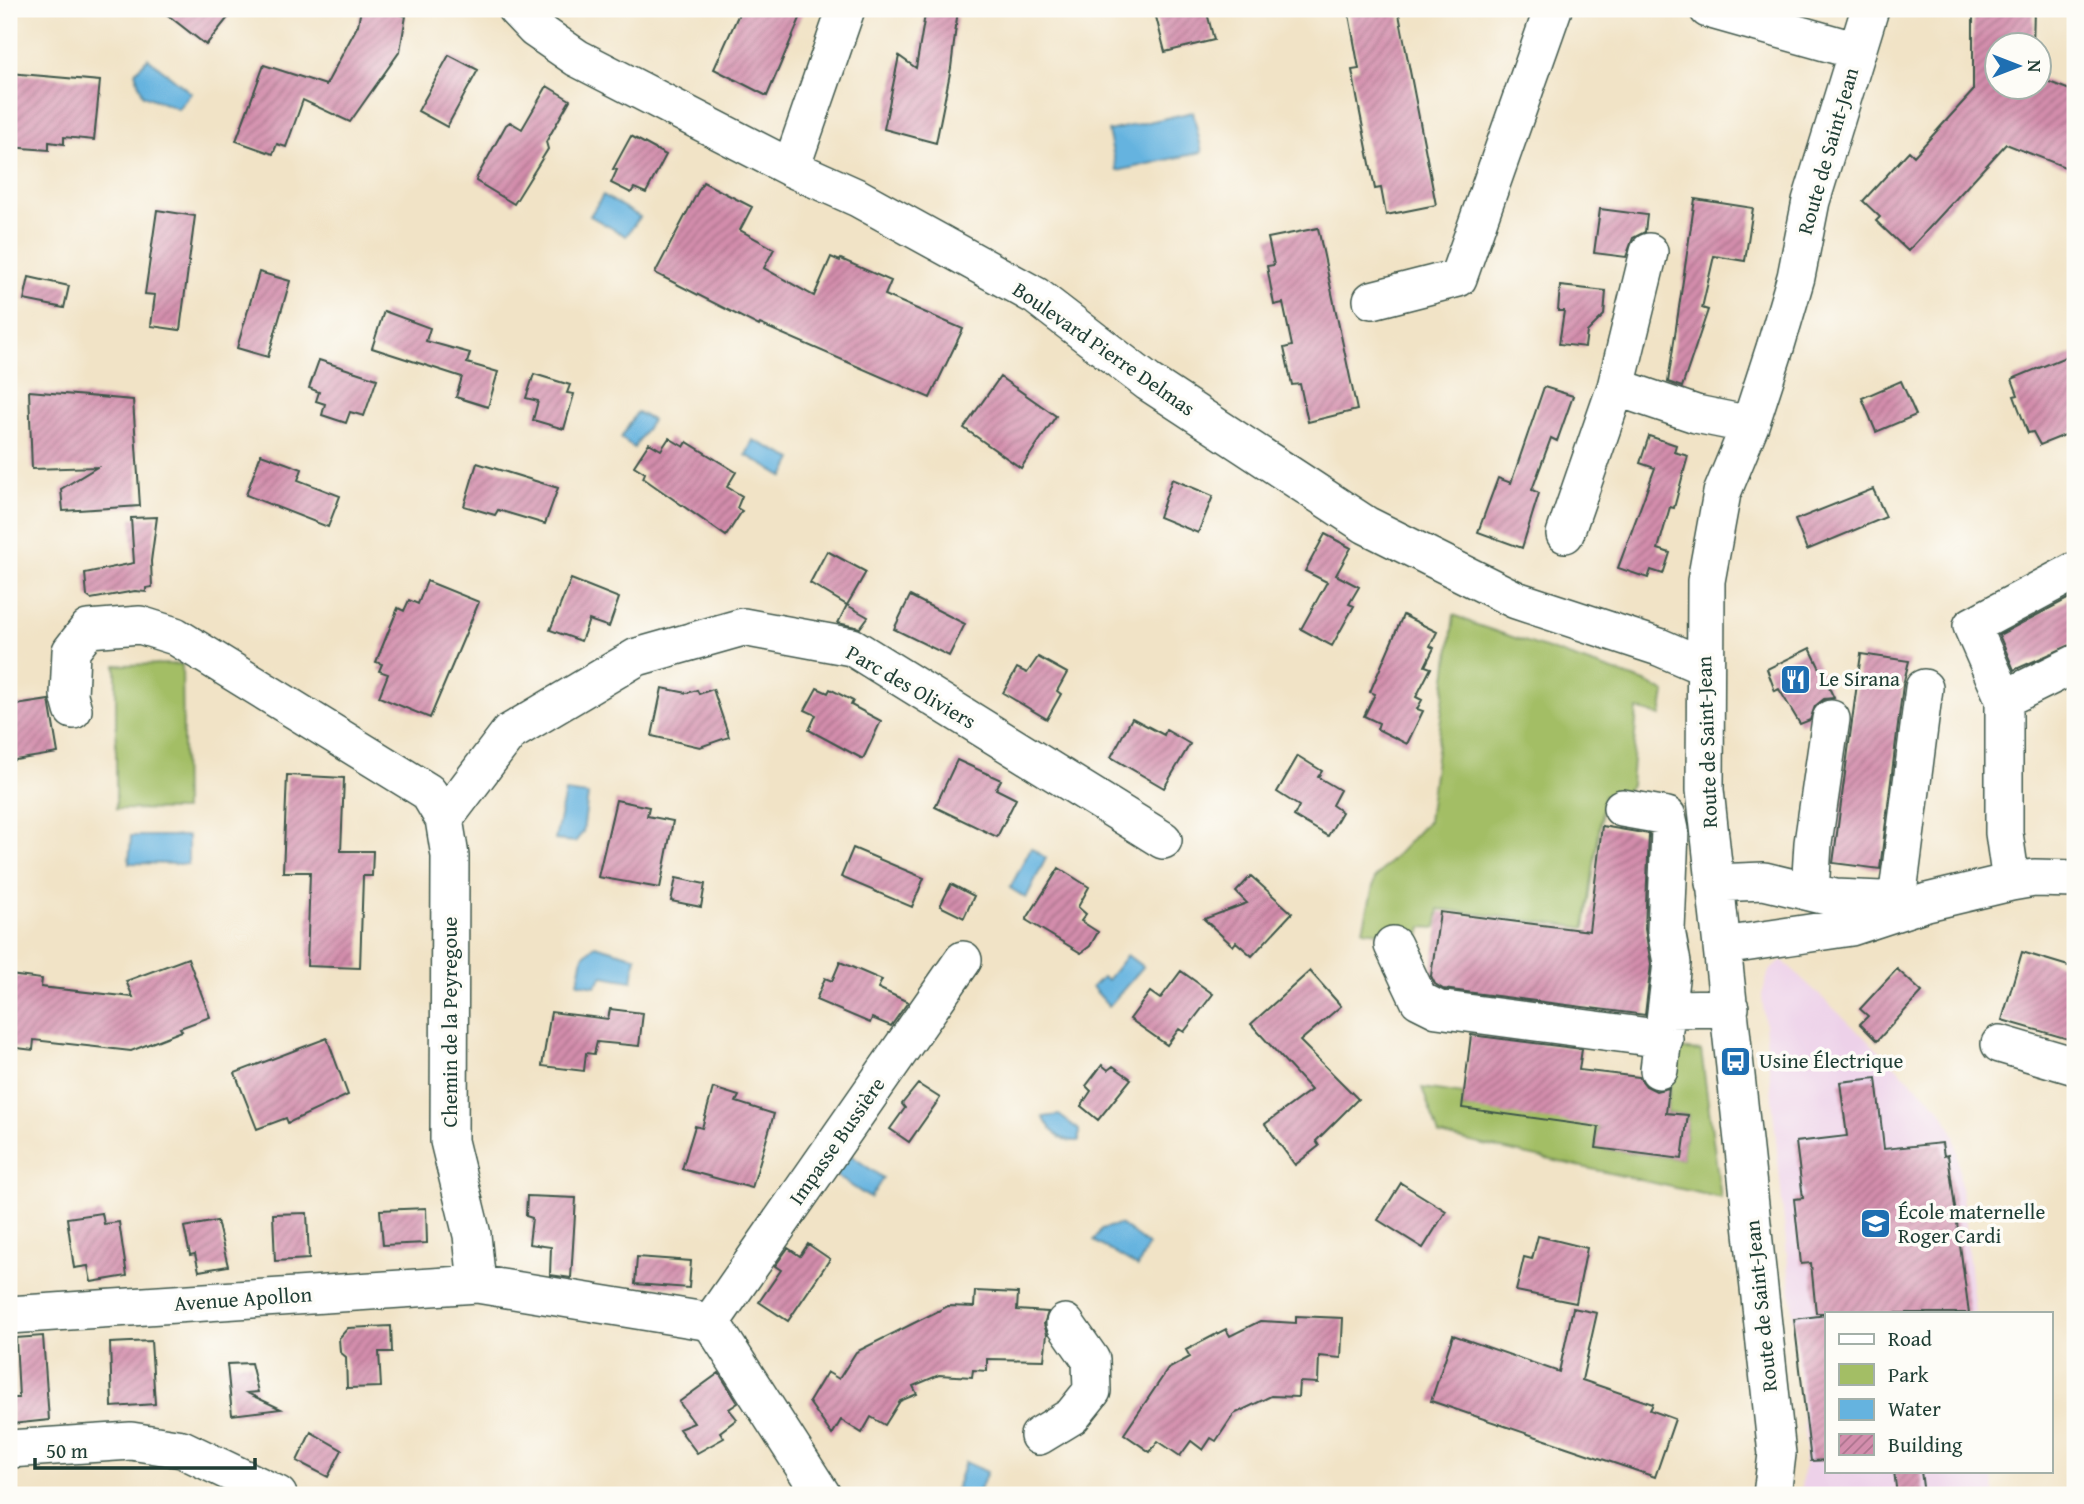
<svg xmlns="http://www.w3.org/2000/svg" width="2084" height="1504" font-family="'Gentium Book Plus',serif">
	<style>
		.built { fill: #edd1e9 }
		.green { fill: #a3be65; stroke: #617e4c; stroke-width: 2 }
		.water { fill: #65b3df; stroke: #42788a; stroke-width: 2 }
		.building { fill: url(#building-hatch) }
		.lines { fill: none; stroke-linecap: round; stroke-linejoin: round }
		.minor-casing { stroke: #3e564a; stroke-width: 40 }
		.minor { stroke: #fff; stroke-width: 37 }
		.labels { text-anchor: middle; stroke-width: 7; stroke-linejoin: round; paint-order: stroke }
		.street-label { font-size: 21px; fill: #1f3d34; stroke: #fdfcf7 }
		.poi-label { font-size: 21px; fill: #1f3d34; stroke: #fdfcf7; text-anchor: start }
	</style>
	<defs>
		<pattern id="building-hatch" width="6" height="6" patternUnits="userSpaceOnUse" patternTransform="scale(1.75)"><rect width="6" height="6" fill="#d38dac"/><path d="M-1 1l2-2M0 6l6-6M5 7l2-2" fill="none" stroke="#ab748d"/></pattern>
	</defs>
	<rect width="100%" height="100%" fill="#fdfcf7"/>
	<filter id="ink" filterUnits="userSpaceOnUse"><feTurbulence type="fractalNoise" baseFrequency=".0143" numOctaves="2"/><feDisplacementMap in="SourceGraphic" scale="14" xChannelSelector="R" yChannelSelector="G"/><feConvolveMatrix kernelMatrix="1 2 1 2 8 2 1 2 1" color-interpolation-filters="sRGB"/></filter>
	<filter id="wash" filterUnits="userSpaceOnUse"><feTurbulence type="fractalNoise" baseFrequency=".00686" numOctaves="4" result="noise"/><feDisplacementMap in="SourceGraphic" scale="28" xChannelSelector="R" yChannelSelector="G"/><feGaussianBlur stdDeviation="1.57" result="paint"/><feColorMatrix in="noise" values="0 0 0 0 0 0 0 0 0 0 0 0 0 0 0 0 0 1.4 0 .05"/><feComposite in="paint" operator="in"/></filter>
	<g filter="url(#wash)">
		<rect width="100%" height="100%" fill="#f1e3c6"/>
		<path class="built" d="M1782,960L1939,1107L1955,1135L1975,1313H1827V1471H1992L1995,1495H1800L1806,1449L1762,995L1769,971Z"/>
		<path class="green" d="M1454,615L1474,624L1648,683L1665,693L1661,716L1637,709L1631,785L1623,794L1604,796L1585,928L1439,909L1436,928L1422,927L1420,937L1363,930L1375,878L1428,821Z
			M182,664L184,810L116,809V665Z
			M1676,1049L1701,1051L1721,1198L1439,1135L1422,1088L1464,1094L1462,1108L1600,1117L1596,1148L1682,1159L1688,1115L1666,1113Z"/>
		<path class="water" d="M148,58L191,93L178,109L143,95L135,72Z
			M1193,112L1202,152L1117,171L1108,131Z
			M603,195L640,217L626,236L590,216Z
			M637,412L652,420L634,448L621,438Z
			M753,440L793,459L784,477L746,455Z
			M565,792L588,795L583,832L575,842L555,840Z
			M131,836H188V864L129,863Z
			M1031,848L1046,858L1026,898L1010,888Z
			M595,945L636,957L632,981L603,976L595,986L578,983L583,956Z
			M1127,955L1143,967L1109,1006L1092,987L1102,977L1107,980Z
			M1059,1115L1079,1130V1141C1059,1142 1053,1133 1043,1117Z
			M846,1152L883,1178L870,1198L832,1173Z
			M1120,1224L1148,1245L1138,1267L1094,1241L1101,1229Z
			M965,1462L987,1472L978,1495H954Z"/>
		<g id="blocks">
			<path class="building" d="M160,9H235L206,45Z
				M361,9H399V14L406,16L400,51L350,122L303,100L286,147L277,144L273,154L236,141L264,65L326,85L358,25Z
				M741,9H804L767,96L714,69Z
				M926,9H958L951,68L936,143L884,129L899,56L916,68Z
				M1154,9H1206L1214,40L1165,52Z
				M1348,9H1398L1436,205L1386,215L1381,188L1375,189L1360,113L1352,70L1359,69Z
				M1973,9H2034L2033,46H1997V88H2039V78L2075,92V171L2006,144L1908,251L1876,221L1880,217L1863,201L1909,151L1914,156L1973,91Z
				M449,55L478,70L447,127L418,111Z
				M9,73L100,81L94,140L64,137V144L49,142V150L9,147Z
				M547,86L570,100L546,142L548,149L514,204L476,181L477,177L506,125L510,122L522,129Z
				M631,136L666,155L646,193L634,188L631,193L611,183L617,170L613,169Z
				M703,182L752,207L740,230L774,249L764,268L814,296L831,257L840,261L841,259L891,281L885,295L963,329L930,398L760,324L759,326L655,273Z
				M1695,199L1753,208L1745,261L1714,256L1702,308L1708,310L1682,387L1668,382Z
				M1600,209L1647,215L1645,232L1633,238L1626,257L1594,253Z
				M157,210L195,216L180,330L151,326L155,295L145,294Z
				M1318,228L1357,410L1308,422L1300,384L1292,385L1284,348L1292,346L1283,303L1274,305L1267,266L1274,265L1268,238Z
				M259,272L290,281L268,357L237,348Z
				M29,277L69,286L64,308L24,300Z
				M1560,286L1606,291L1604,315L1587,332L1585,347L1559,344L1564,311H1558Z
				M384,311L430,328L426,341L470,353L467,363L498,372L488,407L456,397L462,377L372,348Z
				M2075,353V431L2040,445L2033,432L2028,433L2014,396L2018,395L2012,379Z
				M319,360L377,379L364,416L350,412L346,423L322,415L325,404L316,401L319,392L309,388Z
				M534,374L570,385L567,393L574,394L564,429L533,420L538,401L526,398Z
				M1000,377L1056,416L1021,468L964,428Z
				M1901,381L1916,415L1876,432L1862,398Z
				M1544,387L1573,396L1557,441L1551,438L1532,490L1539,493L1522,548L1478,532L1498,478L1511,483Z
				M29,391L133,400L140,506L63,511L61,489L97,467L32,469Z
				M1649,436L1676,445L1674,452L1688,456L1674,508L1670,507L1658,549L1670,553L1663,574L1651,570L1648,578L1618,568L1655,468L1640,463Z
				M669,438L684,447L687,442L736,472L727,487L742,496L737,508L742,511L726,536L643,478L645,473L634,466L649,443L661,450Z
				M261,454L302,469L298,480L340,496L328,527L246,495Z
				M477,463L558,488L545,524L498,510L495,515L464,506Z
				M1172,479L1213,496L1198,533L1159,517Z
				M1873,489L1886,517L1807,550L1795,520Z
				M157,517L151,561L152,587L146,588V592L135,591L91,599L87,596L85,573L134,563L131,518Z
				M1325,534L1351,548L1336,575L1359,587L1349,604L1354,606L1332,646L1301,629L1327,582L1305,571Z
				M827,551L866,572L847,605L810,583Z
				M571,579L619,598L609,627L589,620L581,641L550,630Z
				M427,581L479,602L430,718L379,697L388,674L379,671L382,664L376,662L398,608L404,611L409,600L418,604Z
				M2075,595V643L2014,670L1999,635Z
				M910,596L965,624L949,656L894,629Z
				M847,605L868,617L860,628L838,623Z
				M1403,615L1437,632L1430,646L1434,648L1425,666L1431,668L1416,697L1422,700L1417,709L1423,711L1407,744L1377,729L1379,723L1364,716L1375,694L1370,692Z
				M1810,648L1834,698L1824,699L1815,706L1810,720L1800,724L1779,689L1775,691L1767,669Z
				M1861,654L1909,661L1903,685L1880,869L1833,863Z
				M1038,657L1067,673L1057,691L1061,694L1047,719L1003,693L1017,668L1027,673Z
				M662,688L687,693L697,690L699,694L713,689L729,737L700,747L652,736Z
				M817,688L828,693L830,689L853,701L851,705L881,721L863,759L809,730L816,715L805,710Z
				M49,700L58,753L9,761V706Z
				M1132,718L1164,735L1166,730L1190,744L1164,788L1111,757Z
				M1298,756L1322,771L1318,777L1340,790L1332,805L1342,812L1328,836L1294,816L1299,806L1277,792Z
				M957,760L1001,780L996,789L1016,799L997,837L935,807Z
				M287,775L344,778L341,851H373L372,876H363L360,968L307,966L310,872H283Z
				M616,800L649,807L647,816L673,821L660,888L598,877Z
				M1602,826L1649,834L1645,929L1651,964L1645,1015L1443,989L1435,984L1431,976L1440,912L1589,931Z
				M853,848L924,878L912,907L841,877Z
				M1059,868L1089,887L1078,907L1086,914L1081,921L1098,932L1090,946L1081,953L1026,920Z
				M1251,876L1292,913L1252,956L1236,942L1233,946L1204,919L1247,903L1236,892Z
				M676,878L705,884L701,907L671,901Z
				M951,884L974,896L964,918L940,906Z
				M2022,952L2075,968V1041L2002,1020Z
				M188,958L210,1017L180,1028L182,1031L131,1051L34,1040L33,1050L9,1047V975L42,979L41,987L133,997L126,981Z
				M840,962L882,980L878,988L908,1002L891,1026L872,1018L870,1023L816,1000L825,978L832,981Z
				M1897,969L1922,992L1877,1041L1860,1024L1868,1016L1860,1009Z
				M1181,971L1213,994L1184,1032L1179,1029L1167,1045L1130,1019L1150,992L1160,999Z
				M1310,971L1341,1006L1300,1041L1358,1099L1316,1141L1319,1146L1295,1165L1265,1124L1311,1090L1251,1024Z
				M610,1009L643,1013L639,1046L597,1042L594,1054L586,1053L584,1071L542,1066L551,1012L608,1019Z
				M1471,1035L1582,1049L1579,1070L1639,1077L1646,1086L1656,1091L1669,1088L1666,1113L1688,1115L1682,1159L1596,1148L1599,1127L1462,1108Z
				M327,1038L348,1095L288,1123L286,1118L257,1129L235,1073Z
				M1102,1065L1108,1070L1113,1066L1131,1079L1098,1120L1081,1106L1091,1091L1086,1086Z
				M1876,1078L1884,1149L1942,1143L1944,1156L1948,1155L1969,1313H1816L1811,1263L1801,1264L1794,1199L1803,1198L1796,1142L1847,1136L1840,1082Z
				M918,1084L940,1098L909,1142L890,1129L905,1108L902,1104Z
				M713,1088L739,1096L736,1102L774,1114L752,1188L682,1169L695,1126L702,1128Z
				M1401,1183L1446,1211L1423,1248L1378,1220Z
				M527,1196L576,1198L571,1278L550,1275L551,1247L529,1244L532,1218L526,1216Z
				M426,1208L427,1243L383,1245L380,1210Z
				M102,1213L104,1224L119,1222L127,1276L91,1282L88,1266L74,1268L67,1218Z
				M307,1213L309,1259L275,1261L273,1214Z
				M217,1221L228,1266L199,1271L195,1254L190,1255L184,1227Z
				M1538,1236L1587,1248L1576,1303L1516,1291L1524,1257L1532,1259Z
				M808,1244L830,1259L788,1321L759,1302L781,1270L775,1266L788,1248L800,1256Z
				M637,1257L691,1261L689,1288L635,1284Z
				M975,1291L1018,1293L1017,1310L1048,1312L1044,1324L1047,1334L1044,1360L987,1359V1371L973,1370L972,1377L939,1375L913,1386L917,1394L900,1401L885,1425L871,1417L862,1433L841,1420L832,1435L809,1402L827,1372L839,1379L856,1352L948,1306L974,1307Z
				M1573,1308L1597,1313L1582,1380L1653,1404L1650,1410L1675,1419L1655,1477L1431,1401L1453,1335L1559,1372Z
				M1827,1315V1460L1811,1461L1794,1319Z
				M1296,1316L1343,1318L1341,1358L1319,1356L1318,1383L1299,1382L1298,1397L1271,1396L1234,1414L1216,1441L1211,1438L1203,1450L1191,1441L1180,1456L1158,1441L1150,1452L1124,1434L1168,1369L1190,1357L1186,1350L1226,1329L1230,1336L1260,1321L1296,1323Z
				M391,1326L392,1352H379L381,1387L347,1388L346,1357L340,1352L339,1338L348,1328Z
				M43,1336L49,1420L12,1424L11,1398H19L16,1338Z
				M151,1341L155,1404L112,1407L110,1343Z
				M251,1363L258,1392L247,1393L281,1409L232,1415L227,1364Z
				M719,1373L738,1403L729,1409L737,1419L720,1432L724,1438L697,1453L679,1429L694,1423L679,1402Z
				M311,1432L342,1450L328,1477L297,1461Z
				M1894,1471H1921L1924,1495H1897Z"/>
		</g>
	</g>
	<g filter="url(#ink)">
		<use href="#blocks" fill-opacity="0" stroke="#3e564a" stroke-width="2"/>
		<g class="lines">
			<defs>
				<path id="minor" d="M516,9L535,29L577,58L791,168L858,198L1036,296L1148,382L1366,525L1516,600L1659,647L1703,666
					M1708,9L1857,51
					M791,168L846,9
					M1372,300L1458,278L1553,9
					M1616,387L1696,414L1750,425
					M1565,534L1616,387L1649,252
					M2004,699L2075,664
					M73,710L69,695L71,651L88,629L140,625L175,636L428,792L444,819L450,856L449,1141L472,1235L477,1284
					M1622,808L1667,816L1670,830L1666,930L1672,963L1659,1070
					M444,819L509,733L637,657L743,627L852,647L1163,840
					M2011,882L2004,833V699L1972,626L2075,571
					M1714,883L1764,881L1835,898L1905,901
					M1810,892L1813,843L1831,719
					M1897,900L1924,688
					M1393,945L1419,1000L1437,1009L1664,1039
					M1723,946L1851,927L1927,902L2011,882L2034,878L2075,879
					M1667,1009L1730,1008
					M2000,1044L2075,1066
					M9,1315L477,1284L711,1322L822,1495
					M711,1322L963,960
					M1039,1436L1072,1416L1092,1391L1091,1360L1065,1323
					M9,1449L131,1441L182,1449L278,1495
					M1772,1495L1777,1454L1705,790L1706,581L1722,493L1750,425L1775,348L1796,277L1811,201L1870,9"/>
			</defs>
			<use href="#minor" class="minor-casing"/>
			<use href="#minor" class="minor"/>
		</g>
	</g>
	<defs>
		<symbol id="restaurant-square" viewBox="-11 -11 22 22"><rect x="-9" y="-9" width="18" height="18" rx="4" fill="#1f6fb2" stroke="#fdfcf7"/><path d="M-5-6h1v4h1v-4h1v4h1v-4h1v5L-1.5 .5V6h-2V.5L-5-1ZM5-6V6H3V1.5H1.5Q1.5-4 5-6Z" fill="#fff"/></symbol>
		<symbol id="bus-square" viewBox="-11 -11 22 22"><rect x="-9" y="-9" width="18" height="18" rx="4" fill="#1f6fb2" stroke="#fdfcf7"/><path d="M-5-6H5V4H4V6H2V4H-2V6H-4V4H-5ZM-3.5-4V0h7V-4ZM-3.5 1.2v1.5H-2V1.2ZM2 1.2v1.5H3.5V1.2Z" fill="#fff"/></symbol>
		<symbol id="school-square" viewBox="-11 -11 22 22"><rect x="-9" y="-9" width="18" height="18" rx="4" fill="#1f6fb2" stroke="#fdfcf7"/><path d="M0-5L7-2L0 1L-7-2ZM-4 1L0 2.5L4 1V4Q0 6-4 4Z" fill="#fff"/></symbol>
	</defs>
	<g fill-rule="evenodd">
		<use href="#restaurant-square" x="1778" y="662" width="35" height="35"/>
		<use href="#bus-square" x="1718" y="1044" width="35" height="35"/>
		<use href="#school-square" x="1858" y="1206" width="35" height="35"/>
	</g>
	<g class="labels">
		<g class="street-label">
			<text transform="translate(1828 151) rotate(-74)" y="7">Route de Saint-Jean</text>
			<text transform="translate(1104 349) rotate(35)" y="7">Boulevard Pierre Delmas</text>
			<text transform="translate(911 687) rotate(30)" y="7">Parc des Oliviers</text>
			<text transform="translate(1707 742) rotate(-92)" y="7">Route de Saint-Jean</text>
			<text transform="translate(450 1022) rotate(-90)" y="7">Chemin de la Peyregoue</text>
			<text transform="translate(837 1141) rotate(-55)" y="7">Impasse Bussière</text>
			<text transform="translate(243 1299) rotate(-4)" y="7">Avenue Apollon</text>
			<text transform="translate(1761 1306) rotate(-96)" y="7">Route de Saint-Jean</text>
		</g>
		<g class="poi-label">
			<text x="1819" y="686">Le Sirana</text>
			<text x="1759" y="1068">Usine Électrique</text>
			<text x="1898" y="1219">École maternelle<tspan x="1898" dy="24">Roger Cardi</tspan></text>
		</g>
	</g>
	<rect width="2084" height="1504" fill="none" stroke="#fdfcf7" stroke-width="35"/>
	<rect x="1825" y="1312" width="228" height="161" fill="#fdfcf7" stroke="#a4b0a9" stroke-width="2"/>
	<rect x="1839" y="1334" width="35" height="10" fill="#ffffff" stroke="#a4b0a9" stroke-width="2"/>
	<text x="1888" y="1346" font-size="21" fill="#1f3d34">Road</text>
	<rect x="1839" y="1364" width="35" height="21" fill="#a3be65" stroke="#a4b0a9" stroke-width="2"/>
	<text x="1888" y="1382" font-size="21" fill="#1f3d34">Park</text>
	<rect x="1839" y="1399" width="35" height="21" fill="#65b3df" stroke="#a4b0a9" stroke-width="2"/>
	<text x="1888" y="1416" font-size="21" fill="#1f3d34">Water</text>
	<rect x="1839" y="1434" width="35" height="21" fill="url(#building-hatch)" stroke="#a4b0a9" stroke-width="2"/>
	<text x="1888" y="1452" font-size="21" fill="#1f3d34">Building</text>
	<g transform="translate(2018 66) rotate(90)"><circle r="33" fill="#fdfcf7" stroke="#a4b0a9" stroke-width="2"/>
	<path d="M0-5L12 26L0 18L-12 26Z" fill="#1f6fb2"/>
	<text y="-10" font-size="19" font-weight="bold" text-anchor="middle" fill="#1f3d34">N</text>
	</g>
	<path d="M35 1458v10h220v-10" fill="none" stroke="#1f3d34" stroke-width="3.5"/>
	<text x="46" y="1458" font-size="21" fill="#1f3d34" stroke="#fdfcf7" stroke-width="5" paint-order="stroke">50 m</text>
</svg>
